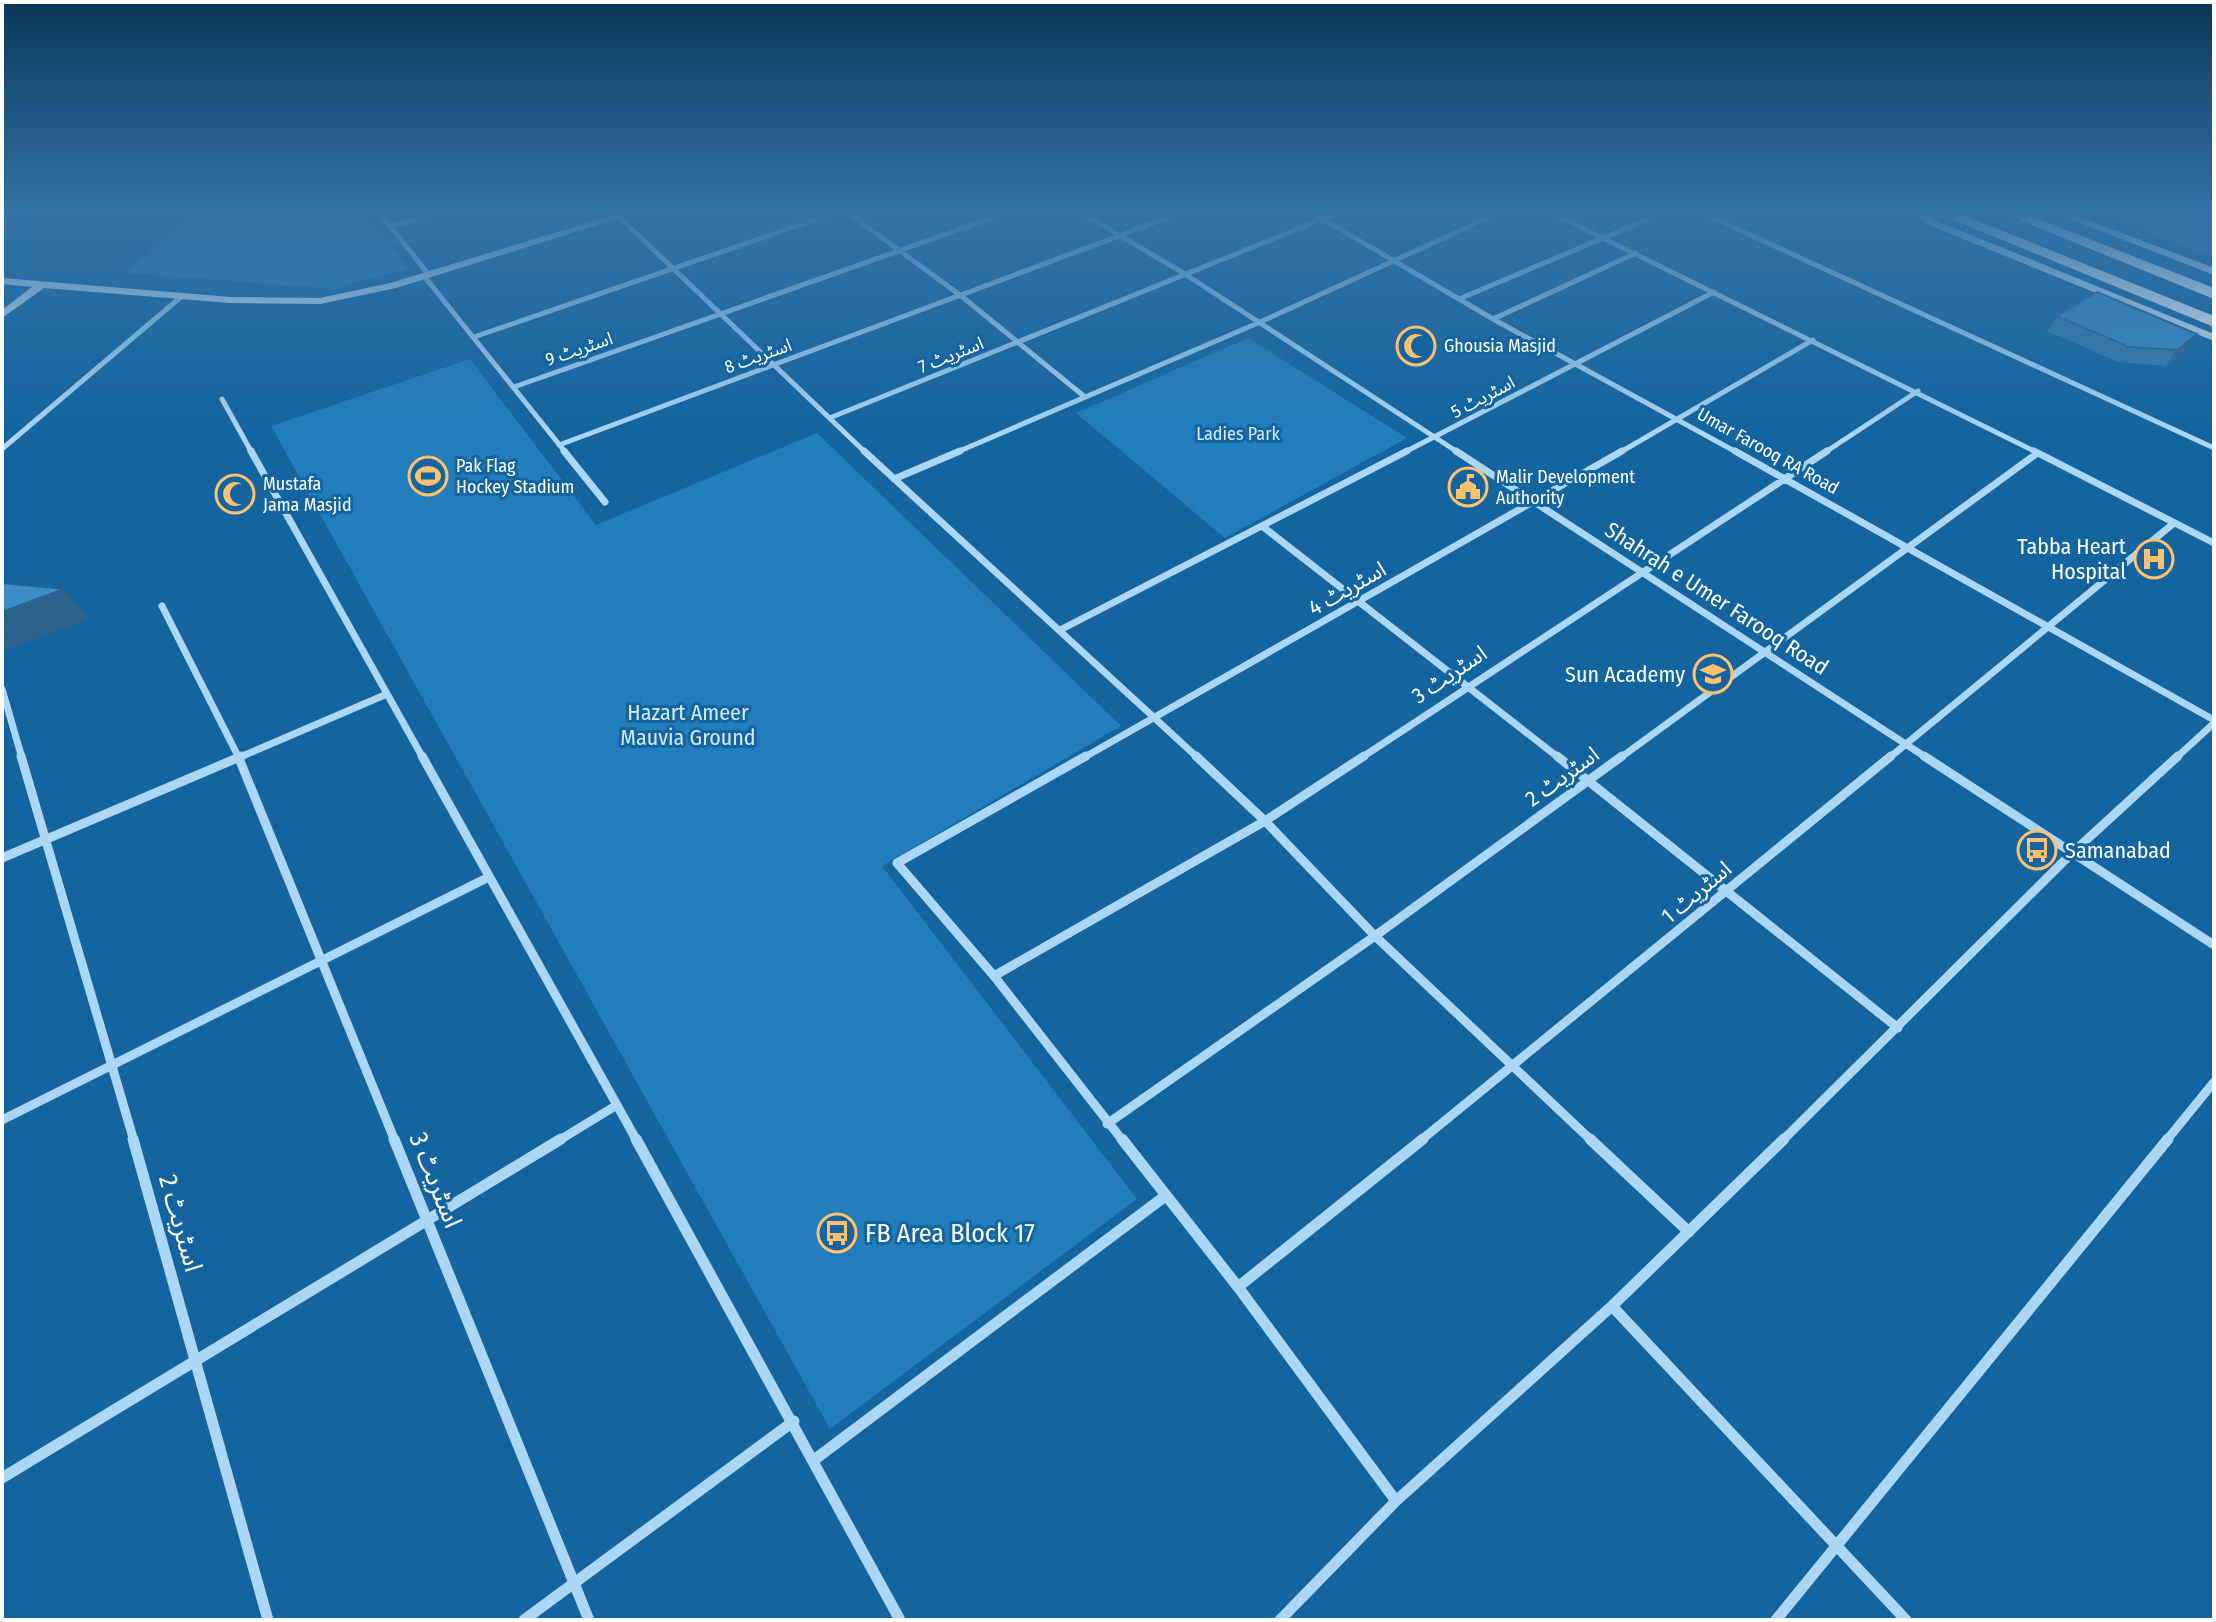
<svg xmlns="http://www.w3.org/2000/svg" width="2216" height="1622" font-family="'Fira Sans Condensed','Noto Sans Arabic',sans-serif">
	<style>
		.green { fill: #227dbc }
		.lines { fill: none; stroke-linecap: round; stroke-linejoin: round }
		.street-far3 { stroke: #abd6f4; stroke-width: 5 }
		.street-far2 { stroke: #abd6f4; stroke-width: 7 }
		.street-far1 { stroke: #abd6f4; stroke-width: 9 }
		.street { stroke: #abd6f4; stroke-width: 11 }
		.secondary { fill: #dbeefd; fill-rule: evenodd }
		.highway { fill: #fff; fill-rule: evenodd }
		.wall { fill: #3479aa }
		.shaded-wall { fill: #2a638b }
		.building { fill: #3c8dc6; stroke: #2a638b; stroke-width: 2 }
		.labels { text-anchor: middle; stroke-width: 6; stroke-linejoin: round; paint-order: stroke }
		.far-poi-label { font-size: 18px; fill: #fff; stroke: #13649f; text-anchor: start }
		.far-street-label { font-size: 18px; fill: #fff; stroke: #13649f }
		.far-park-label { font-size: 18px; fill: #d4ecfd; stroke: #13649f }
		.poi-label { font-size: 22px; fill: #fff; stroke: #13649f; text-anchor: end }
		.street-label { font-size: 22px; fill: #fff; stroke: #13649f }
		.park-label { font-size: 22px; fill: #d4ecfd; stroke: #13649f }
		.near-street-label { font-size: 26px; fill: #fff; stroke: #13649f }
		.near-poi-label { font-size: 26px; fill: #fff; stroke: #13649f; text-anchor: start }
	</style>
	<rect width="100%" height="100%" fill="#13649f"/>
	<path class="green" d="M201,209H362L408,268L333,289L127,273Z
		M1248,338L1407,438L1225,538L1076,413Z
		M470,359L596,525L817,433L1121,726L882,866L1137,1199L830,1429L271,426Z"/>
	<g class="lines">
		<path class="street-far3" d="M377,209L429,275
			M611,209L866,453
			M843,209L960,295L1085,397
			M1075,209L1185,274L1459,453
			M1306,209L1493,319L1738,453
			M1544,209L2038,453
			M1694,209L2214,448
			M390,227L450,209
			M424,276L566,453
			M1459,299L1672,209
			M1493,319L1636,253
			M474,337L846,209
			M514,387L1017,209
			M222,399L252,453
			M832,417L1347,209
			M559,445L1191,209
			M2,449L182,296
			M955,453L1258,323L1507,209
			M1403,453L1714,292
			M1619,453L1813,340
			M1824,453L1918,391"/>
		<path class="street-far2" d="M251,451L423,758
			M564,451L605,502
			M864,451L1198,758
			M1456,451L1927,758
			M1735,451L2214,720
			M2034,451L2214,543
			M894,479L960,451
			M1262,526L1559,758
			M162,606L239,758
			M1062,629L1407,451
			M2,689L22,758
			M238,758L387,694
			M1083,758L1622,451
			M1361,758L1827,451
			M1620,758L2036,454
			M1889,758L2174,523
			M2176,758L2214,723"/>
		<path class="street-far1" d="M21,756L134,1141
			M238,756L395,1141
			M422,756L637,1141
			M1086,756L897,863L994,976L1123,1141
			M1196,756L1265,821L1375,936L1592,1141
			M1557,756L1898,1028
			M1924,756L2214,945
			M2,858L242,756
			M994,976L1265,821L1364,756
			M2,1120L489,877
			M1107,1124L1375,936L1622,756
			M558,1141L617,1105
			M1420,1141L1891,756
			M1782,1141L2070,855L2178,756
			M2166,1141L2214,1082"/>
		<path class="street" d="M133,1139L268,1620
			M394,1139L589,1620
			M636,1139L900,1620
			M1122,1139L1238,1287L1396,1501
			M1590,1139L1689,1232
			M1238,1287L1423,1139
			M1612,1306L1906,1620
			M814,1460L1164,1197
			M2,1478L561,1139
			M524,1620L794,1421
			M1280,1620L1396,1501L1612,1306L1784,1139
			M1776,1620L2168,1139"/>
		<path class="secondary" d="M633,209H649L396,288L320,304L231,303L44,288L2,318V310L32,287L2,284V278L231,297L320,298L390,283Z
			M1907,209H1919L1937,221L2214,334V341L1929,225Z
			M2044,209H2059L2214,268V275Z"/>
		<path class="highway" d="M1927,209H1948L2214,316V327Z
			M1992,209H2013L2214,288V299Z"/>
	</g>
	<path class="wall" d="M2089,209H2214V257Z
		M2057,316L2197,334L2186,349L2166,366L2118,362L2047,331Z"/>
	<path class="shaded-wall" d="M2197,334L2186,349L2166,366L2177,350Z
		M64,589L90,619L2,652V612Z"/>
	<path class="building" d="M2153,209H2214V232Z
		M2097,292L2197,334L2177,350L2129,347L2057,316Z
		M2,583L64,589L2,612Z"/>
	<linearGradient id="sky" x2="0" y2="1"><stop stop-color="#0a3757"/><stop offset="0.48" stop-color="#3372a6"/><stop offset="1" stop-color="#3372a6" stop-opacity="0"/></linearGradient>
	<rect width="2216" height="436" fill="url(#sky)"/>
	<defs>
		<symbol id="mosque-ring" viewBox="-11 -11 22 22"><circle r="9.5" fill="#13649f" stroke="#ffc16e" stroke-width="1.5"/><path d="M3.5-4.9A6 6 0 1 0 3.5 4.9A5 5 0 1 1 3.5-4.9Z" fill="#ffc16e"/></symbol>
		<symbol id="stadium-ring" viewBox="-11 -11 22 22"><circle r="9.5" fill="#13649f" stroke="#ffc16e" stroke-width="1.5"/><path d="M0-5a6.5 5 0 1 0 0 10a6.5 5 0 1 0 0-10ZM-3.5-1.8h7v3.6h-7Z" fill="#ffc16e"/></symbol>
		<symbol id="civic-ring" viewBox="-11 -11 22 22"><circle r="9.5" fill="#13649f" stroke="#ffc16e" stroke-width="1.5"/><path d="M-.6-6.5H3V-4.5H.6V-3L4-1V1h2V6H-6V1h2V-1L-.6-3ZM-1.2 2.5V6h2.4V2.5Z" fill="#ffc16e"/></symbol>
		<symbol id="hospital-ring" viewBox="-11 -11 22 22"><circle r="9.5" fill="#13649f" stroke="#ffc16e" stroke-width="1.5"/><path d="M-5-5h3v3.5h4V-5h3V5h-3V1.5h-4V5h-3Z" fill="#ffc16e"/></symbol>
		<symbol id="school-ring" viewBox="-11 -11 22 22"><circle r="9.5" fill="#13649f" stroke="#ffc16e" stroke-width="1.5"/><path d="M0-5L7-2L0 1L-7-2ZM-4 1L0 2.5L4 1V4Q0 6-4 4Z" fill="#ffc16e"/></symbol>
		<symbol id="bus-ring" viewBox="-11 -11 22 22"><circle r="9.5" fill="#13649f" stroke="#ffc16e" stroke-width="1.5"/><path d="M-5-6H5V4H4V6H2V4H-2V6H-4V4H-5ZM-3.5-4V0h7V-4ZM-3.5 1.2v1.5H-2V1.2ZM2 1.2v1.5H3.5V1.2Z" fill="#ffc16e"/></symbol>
	</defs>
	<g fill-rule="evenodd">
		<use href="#mosque-ring" x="1394" y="324" width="44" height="44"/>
		<use href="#stadium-ring" x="406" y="454" width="44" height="44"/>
		<use href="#civic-ring" x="1446" y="465" width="44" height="44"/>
		<use href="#mosque-ring" x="213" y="472" width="44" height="44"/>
		<use href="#hospital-ring" x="2132" y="537" width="44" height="44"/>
		<use href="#school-ring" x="1691" y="652" width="44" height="44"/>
		<use href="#bus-ring" x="2015" y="828" width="44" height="44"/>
		<use href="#bus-ring" x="815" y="1211" width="44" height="44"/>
	</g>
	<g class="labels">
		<g class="far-poi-label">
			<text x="1444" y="352">Ghousia Masjid</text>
			<text x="456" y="472">Pak Flag<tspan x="456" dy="21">Hockey Stadium</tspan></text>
			<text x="1496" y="483">Malir Development<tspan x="1496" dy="21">Authority</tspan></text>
			<text x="263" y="490">Mustafa<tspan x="263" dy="21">Jama Masjid</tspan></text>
		</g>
		<g class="far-street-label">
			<text transform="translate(579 349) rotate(-19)" y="6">اسٹریٹ 9</text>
			<text transform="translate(951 355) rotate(-22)" y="6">اسٹریٹ 7</text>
			<text transform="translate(758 356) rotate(-20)" y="6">اسٹریٹ 8</text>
			<text transform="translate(1483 397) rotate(-28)" y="6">اسٹریٹ 5</text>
			<text transform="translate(1768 451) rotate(29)" y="6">Umar Farooq RA Road</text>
		</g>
		<g class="far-park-label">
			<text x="1238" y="440">Ladies Park</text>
		</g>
		<g class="poi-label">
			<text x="2126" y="554">Tabba Heart<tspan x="2126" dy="25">Hospital</tspan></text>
			<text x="1685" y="682">Sun Academy</text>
			<text x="2065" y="858" text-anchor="start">Samanabad</text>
		</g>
		<g class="street-label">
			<text transform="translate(1347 588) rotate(-30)" y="8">اسٹریٹ 4</text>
			<text transform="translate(1717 598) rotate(33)" y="8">Shahrah e Umer Farooq Road</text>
			<text transform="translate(1449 674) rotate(-34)" y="8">اسٹریٹ 3</text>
			<text transform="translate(1562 776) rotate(-36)" y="8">اسٹریٹ 2</text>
			<text transform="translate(1696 892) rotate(-40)" y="8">اسٹریٹ 1</text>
		</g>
		<g class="park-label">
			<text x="688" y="720">Hazart Ameer<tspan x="688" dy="25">Mauvia Ground</tspan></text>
		</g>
		<g class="near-street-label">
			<text transform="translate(436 1180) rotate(68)" y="9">اسٹریٹ 3</text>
			<text transform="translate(181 1223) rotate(74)" y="9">اسٹریٹ 2</text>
		</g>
		<g class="near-poi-label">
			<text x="865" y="1242">FB Area Block 17</text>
		</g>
	</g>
	<rect width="2216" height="1622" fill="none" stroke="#ffffff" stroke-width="8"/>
</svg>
